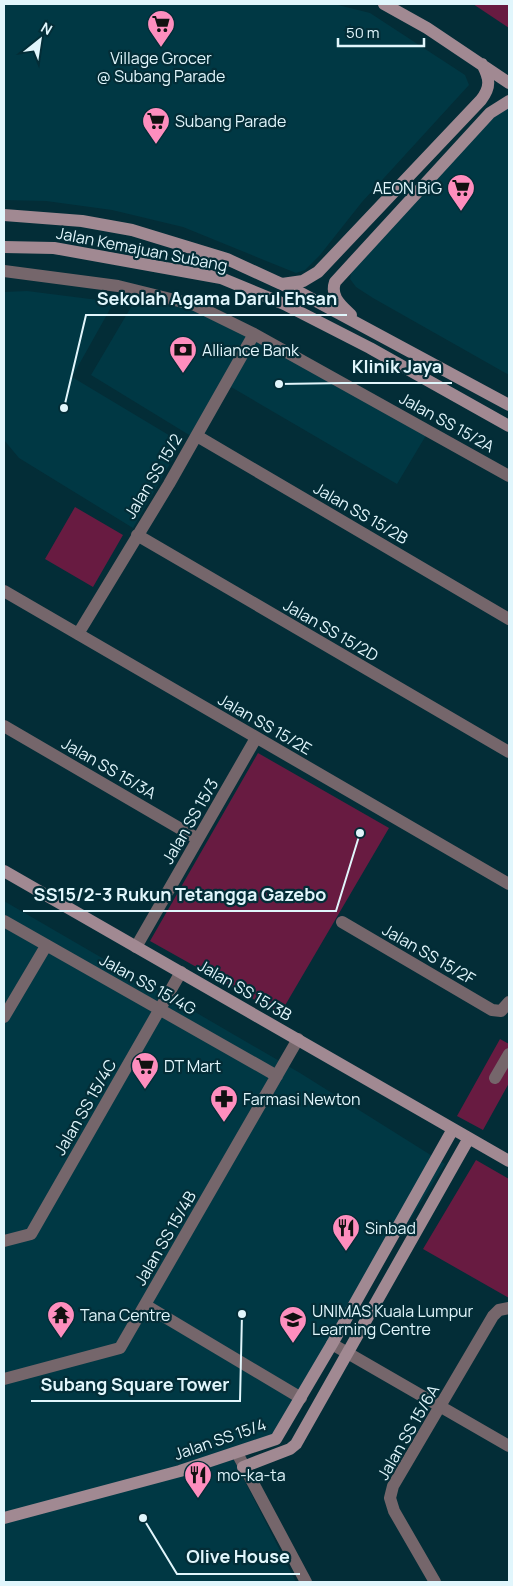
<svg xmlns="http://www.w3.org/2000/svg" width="513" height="1586" font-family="Manrope,sans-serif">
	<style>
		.built { fill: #003844 }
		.green { fill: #681b41 }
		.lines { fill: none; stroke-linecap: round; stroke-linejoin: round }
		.street { stroke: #75666b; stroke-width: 12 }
		.secondary { stroke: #a18992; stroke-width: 12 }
		.labels { text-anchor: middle; stroke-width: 4.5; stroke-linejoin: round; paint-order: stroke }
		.poi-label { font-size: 16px; fill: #e1f6fc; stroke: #032d37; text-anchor: start }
		.street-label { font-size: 16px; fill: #e1f6fc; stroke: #032d37 }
		.leader { fill: none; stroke: #e1f6fc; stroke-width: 2 }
		.callout-dot { fill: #e1f6fc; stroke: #032d37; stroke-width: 2 }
		.callout-label { font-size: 18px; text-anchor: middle; font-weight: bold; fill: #e1f6fc; stroke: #032d37; stroke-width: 4.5; stroke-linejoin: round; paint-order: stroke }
	</style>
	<rect width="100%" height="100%" fill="#032d37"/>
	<path class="built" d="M4,4H334L370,13L465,75L469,85L362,202L320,255L305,270L296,273L183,227L112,210L46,201L4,200Z
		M509,106V375L373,298L356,287L350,279L352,269L492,117Z
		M27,291L114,302L72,377L182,443L133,528L19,458L4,440V292Z
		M137,297L196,309L428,432L397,484L231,387L199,441L91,375Z
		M4,901L300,1073L445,1164L274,1436L229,1450L296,1582H4Z"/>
	<path class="green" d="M473,4H509V28Z
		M75,507L123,535L93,587L45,559Z
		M258,753L389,828L280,1014L150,941Z
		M500,1039L509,1044V1083L483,1130L457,1116Z
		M476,1160L509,1179V1298L423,1249Z"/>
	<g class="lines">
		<path class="street" d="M4,271L118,286L195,305L254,334L509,476
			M197,436L509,619
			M137,535L509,752
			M4,591L509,884
			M78,634L169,484L254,334
			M4,726L198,839
			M4,921L277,1076
			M342,922L492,1010L501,1011L509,1002
			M136,947L256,738
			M4,1017L46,946
			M495,1078L509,1054
			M4,1241L31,1234L181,972
			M145,1305L301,1398
			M332,1344L509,1446
			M4,1379L120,1348L298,1039
			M237,1453L306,1582
			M435,1582L394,1511L390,1498L393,1486L493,1316L499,1310L509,1308"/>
		<path class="secondary" d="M384,4L427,28L509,83
			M4,215L82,221L132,230L227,259L301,293L509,405
			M4,247L54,248L221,278L284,304L370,348L509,426
			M282,284L303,281L318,272L481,100C491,87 490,79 482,64
			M351,315C341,305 330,297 335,282L490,113L509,101
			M4,871L509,1161
			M243,1467L290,1449L296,1444L469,1138
			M4,1518L180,1471L276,1439L332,1344L453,1129"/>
	</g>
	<defs>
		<symbol id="supermarket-pin" viewBox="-11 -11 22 30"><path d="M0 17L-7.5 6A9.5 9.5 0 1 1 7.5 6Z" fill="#fe8ebe" stroke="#032d37"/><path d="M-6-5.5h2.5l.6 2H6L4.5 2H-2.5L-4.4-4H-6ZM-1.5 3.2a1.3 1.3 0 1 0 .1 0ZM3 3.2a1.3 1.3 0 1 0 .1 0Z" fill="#111"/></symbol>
		<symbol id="bank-pin" viewBox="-11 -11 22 30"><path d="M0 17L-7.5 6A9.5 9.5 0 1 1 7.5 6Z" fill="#fe8ebe" stroke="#032d37"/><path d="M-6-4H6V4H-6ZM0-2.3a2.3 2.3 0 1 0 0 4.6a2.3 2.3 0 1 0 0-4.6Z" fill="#111"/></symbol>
		<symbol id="pharmacy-pin" viewBox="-11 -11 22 30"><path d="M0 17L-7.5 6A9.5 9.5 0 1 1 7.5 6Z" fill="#fe8ebe" stroke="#032d37"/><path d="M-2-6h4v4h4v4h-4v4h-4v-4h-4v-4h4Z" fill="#111"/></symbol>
		<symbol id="restaurant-pin" viewBox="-11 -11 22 30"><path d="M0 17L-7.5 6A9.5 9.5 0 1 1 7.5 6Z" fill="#fe8ebe" stroke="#032d37"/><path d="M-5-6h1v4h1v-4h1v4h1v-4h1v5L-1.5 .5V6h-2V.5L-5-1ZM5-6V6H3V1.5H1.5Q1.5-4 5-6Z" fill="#111"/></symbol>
		<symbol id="temple-pin" viewBox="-11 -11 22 30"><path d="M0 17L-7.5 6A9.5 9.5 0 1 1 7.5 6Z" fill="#fe8ebe" stroke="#032d37"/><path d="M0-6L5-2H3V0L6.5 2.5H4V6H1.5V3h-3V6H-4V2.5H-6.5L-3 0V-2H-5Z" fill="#111"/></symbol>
		<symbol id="university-pin" viewBox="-11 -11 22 30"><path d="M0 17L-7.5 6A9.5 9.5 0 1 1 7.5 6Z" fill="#fe8ebe" stroke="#032d37"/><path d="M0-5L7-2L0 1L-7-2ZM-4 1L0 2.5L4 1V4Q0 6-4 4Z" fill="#111"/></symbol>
	</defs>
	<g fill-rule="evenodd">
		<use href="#supermarket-pin" x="145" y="8" width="32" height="43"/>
		<use href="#supermarket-pin" x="140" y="105" width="32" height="43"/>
		<use href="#supermarket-pin" x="445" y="172" width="32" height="43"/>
		<use href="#bank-pin" x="167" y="334" width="32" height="43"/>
		<use href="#supermarket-pin" x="129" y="1050" width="32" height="43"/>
		<use href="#pharmacy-pin" x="208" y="1083" width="32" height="43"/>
		<use href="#restaurant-pin" x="330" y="1212" width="32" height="43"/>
		<use href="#temple-pin" x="45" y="1299" width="32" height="43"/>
		<use href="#university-pin" x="277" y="1304" width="32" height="43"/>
		<use href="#restaurant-pin" x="182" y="1459" width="32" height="43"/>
	</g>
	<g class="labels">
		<g class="poi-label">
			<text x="161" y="64" text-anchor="middle">Village Grocer<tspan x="161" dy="18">@ Subang Parade</tspan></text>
			<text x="175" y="127">Subang Parade</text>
			<text x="442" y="194" text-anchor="end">AEON BiG</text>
			<text x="202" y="356">Alliance Bank</text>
			<text x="164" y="1072">DT Mart</text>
			<text x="243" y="1105">Farmasi Newton</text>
			<text x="365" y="1234">Sinbad</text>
			<text x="312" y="1317">UNIMAS Kuala Lumpur<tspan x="312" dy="18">Learning Centre</tspan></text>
			<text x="80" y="1321">Tana Centre</text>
			<text x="217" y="1481">mo-ka-ta</text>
		</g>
		<g class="street-label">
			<text transform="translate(142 249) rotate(11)" y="6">Jalan Kemajuan Subang</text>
			<text transform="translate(447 422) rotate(29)" y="6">Jalan SS 15/2A</text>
			<text transform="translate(153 476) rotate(-59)" y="6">Jalan SS 15/2</text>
			<text transform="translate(361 513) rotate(30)" y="6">Jalan SS 15/2B</text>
			<text transform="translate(331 630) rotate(30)" y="6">Jalan SS 15/2D</text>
			<text transform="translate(265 724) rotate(30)" y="6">Jalan SS 15/2E</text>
			<text transform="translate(109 768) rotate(30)" y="6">Jalan SS 15/3A</text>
			<text transform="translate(190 821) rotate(-60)" y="6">Jalan SS 15/3</text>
			<text transform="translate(429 954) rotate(30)" y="6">Jalan SS 15/2F</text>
			<text transform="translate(148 984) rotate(29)" y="6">Jalan SS 15/4G</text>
			<text transform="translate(245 990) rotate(30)" y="6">Jalan SS 15/3B</text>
			<text transform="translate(85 1107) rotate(-60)" y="6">Jalan SS 15/4C</text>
			<text transform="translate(165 1238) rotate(-60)" y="6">Jalan SS 15/4B</text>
			<text transform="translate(408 1432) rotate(-60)" y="6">Jalan SS 15/6A</text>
			<text transform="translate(220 1439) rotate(-19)" y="6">Jalan SS 15/4</text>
		</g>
	</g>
	<path class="leader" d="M64 408L86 315H347M279 384L342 383H452M360 833L336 911H23M242 1314L240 1401H31M143 1518L177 1574H300"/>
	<g class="callout-dot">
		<circle cx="64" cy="408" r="5"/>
		<circle cx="279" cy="384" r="5"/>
		<circle cx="360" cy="833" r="5"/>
		<circle cx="242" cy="1314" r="5"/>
		<circle cx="143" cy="1518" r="5"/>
	</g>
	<g class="callout-label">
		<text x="217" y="305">Sekolah Agama Darul Ehsan</text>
		<text x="397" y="373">Klinik Jaya</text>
		<text x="180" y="901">SS15/2-3 Rukun Tetangga Gazebo</text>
		<text x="135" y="1391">Subang Square Tower</text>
		<text x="238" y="1563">Olive House</text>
	</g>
	<rect width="513" height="1586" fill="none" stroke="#e1f6fc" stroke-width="10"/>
	<g transform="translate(40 40) rotate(30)" stroke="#032d37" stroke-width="4" paint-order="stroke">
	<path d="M0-4L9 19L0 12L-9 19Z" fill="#e1f6fc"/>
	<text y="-8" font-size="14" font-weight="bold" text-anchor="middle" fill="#e1f6fc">N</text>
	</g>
	<path d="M338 38v8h86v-8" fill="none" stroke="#e1f6fc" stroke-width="2.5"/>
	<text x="346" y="38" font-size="15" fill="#e1f6fc" stroke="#032d37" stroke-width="4" paint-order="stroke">50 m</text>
</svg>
